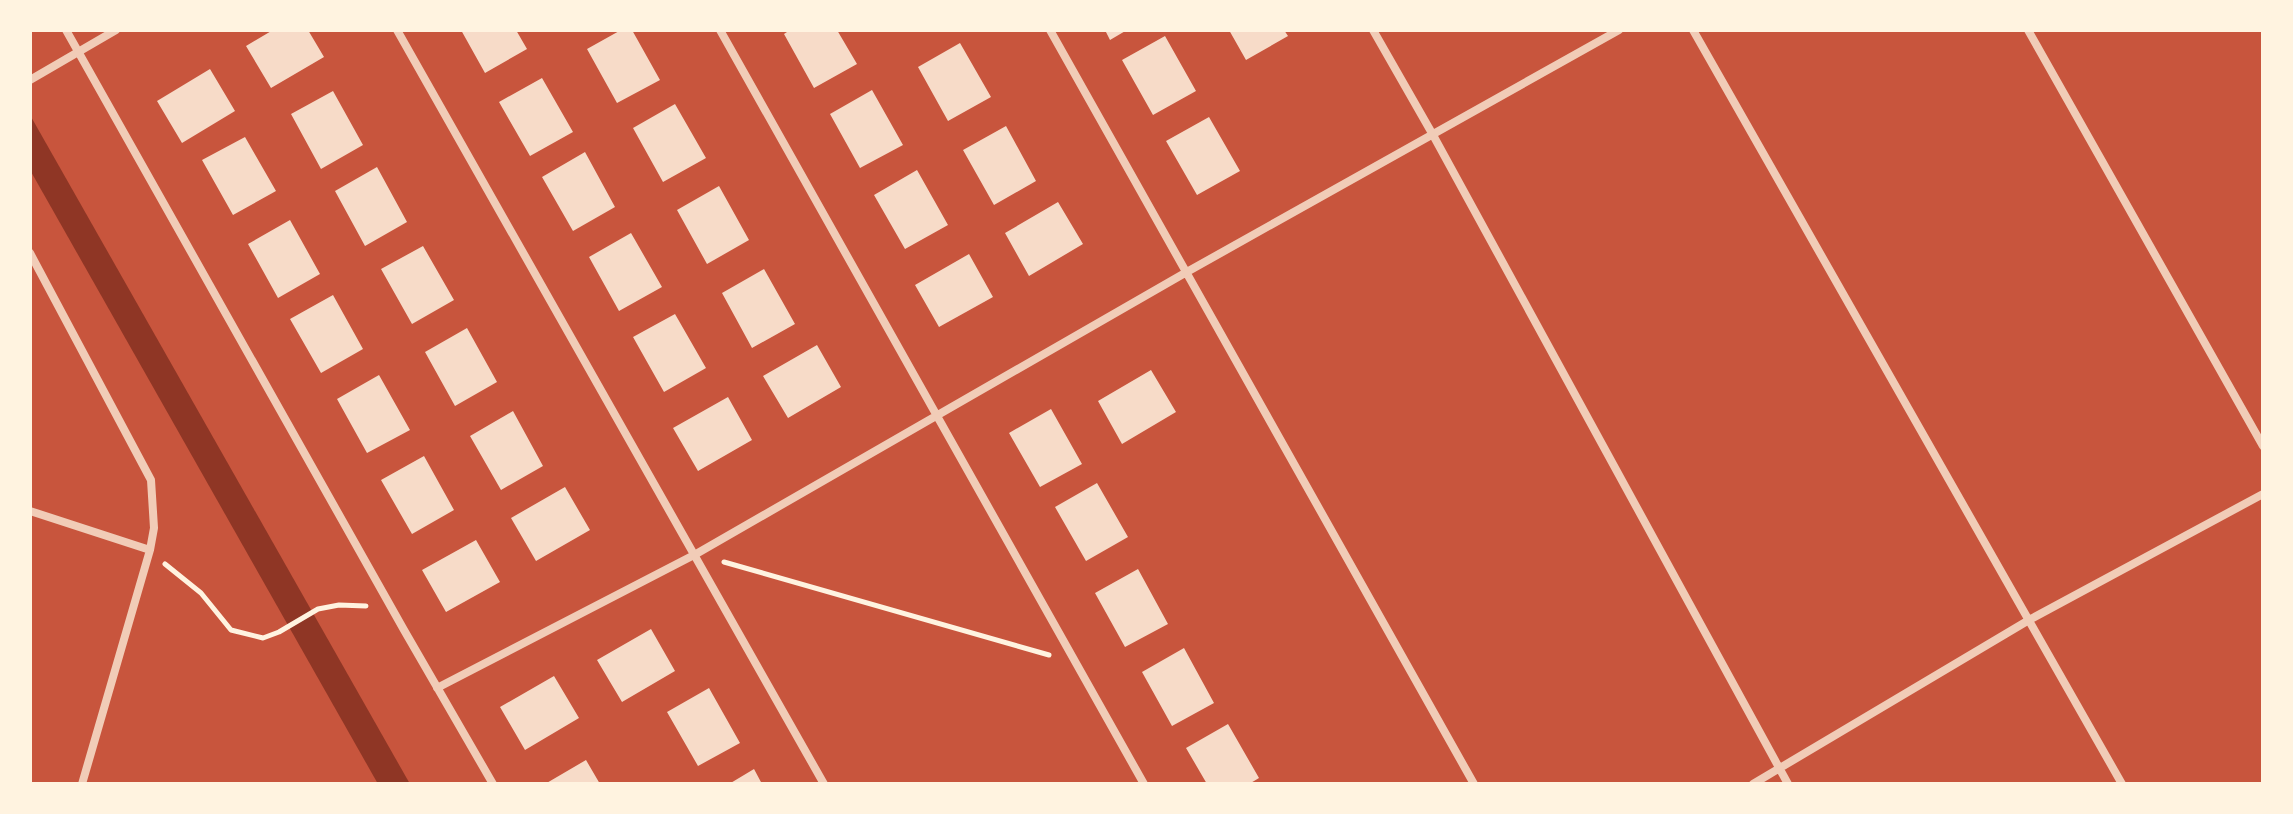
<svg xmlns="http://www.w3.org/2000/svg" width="2293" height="814" font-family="'IBM Plex Sans',sans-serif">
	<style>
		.water { fill: #8f3625 }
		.building { fill: #f7dbc8 }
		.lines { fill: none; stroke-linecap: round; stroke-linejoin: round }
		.path { stroke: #fff3e0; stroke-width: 5 }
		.minor { stroke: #f1ccb7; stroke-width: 8 }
	</style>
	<rect width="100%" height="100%" fill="#c8553d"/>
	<path class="water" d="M30,115L410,784H378L30,170Z"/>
	<path class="building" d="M273,30H308L324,57L271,88L246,46Z
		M461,30H516L527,49L485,73Z
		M621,30H632L660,80L617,103L587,49Z
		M790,30H837L857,64L814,88L784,34Z
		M1105,30H1127L1110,40Z
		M1229,30H1284L1288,36L1246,60Z
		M1165,36L1196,91L1153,115L1122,60Z
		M960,43L991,97L948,121L918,67Z
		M210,69L235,111L182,143L157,101Z
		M542,78L573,132L530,156L499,102Z
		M872,90L903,145L860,168L830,114Z
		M333,91L363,145L321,169L291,114Z
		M675,104L706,158L663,182L633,128Z
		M1209,117L1240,171L1197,195L1166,141Z
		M1006,126L1036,181L994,205L963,150Z
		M245,137L276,191L233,215L202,160Z
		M585,152L615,207L573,231L542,177Z
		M377,167L407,222L365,246L335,191Z
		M917,170L948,225L905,249L874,195Z
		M719,186L749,240L707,264L677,210Z
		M1058,202L1083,244L1029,276L1005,233Z
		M290,220L320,274L278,298L248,244Z
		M631,233L662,287L619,311L589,257Z
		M423,246L454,300L412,324L381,269Z
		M969,254L993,297L939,327L915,285Z
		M764,269L795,324L752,348L722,293Z
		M333,295L363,349L321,373L290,319Z
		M675,314L706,368L664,392L633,337Z
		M467,328L497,382L455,406L425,352Z
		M817,345L841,387L788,418L763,376Z
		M1151,370L1176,412L1122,444L1098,401Z
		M379,375L410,430L367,453L337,399Z
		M728,397L752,440L698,471L673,428Z
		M1051,409L1082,464L1040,487L1009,433Z
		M513,411L543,466L501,490L470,436Z
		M424,456L454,510L412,534L381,480Z
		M1097,483L1128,537L1086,561L1055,507Z
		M565,487L590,530L536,561L511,518Z
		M476,540L500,582L446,612L422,570Z
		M1138,569L1168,624L1125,647L1095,593Z
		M651,629L675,671L622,702L597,660Z
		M1184,648L1214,703L1172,726L1142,672Z
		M554,676L579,718L525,750L500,707Z
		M709,688L740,743L698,766L667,712Z
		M1228,724L1259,778L1249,784H1207L1186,748Z
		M586,760L600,784H545Z
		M754,769L762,784H729Z"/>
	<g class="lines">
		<path class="path" d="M724,562L1049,655
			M165,564L201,593L231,630L263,638L279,632L318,609L339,605L366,606"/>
		<path class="minor" d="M66,30L404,630L493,784
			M397,30L824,784
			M720,30L1144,784
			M1050,30L1474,784
			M1373,30L1433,135L1788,784
			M1693,30L2122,784
			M2028,30L2263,446
			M30,80L116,30
			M30,253L151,480L154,528L150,550L82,784
			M30,511L150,550
			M437,688L696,554L1185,273L1619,30
			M1753,784L2029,620L2263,494"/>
	</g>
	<rect width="2293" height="814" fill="none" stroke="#fff3e0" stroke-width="64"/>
</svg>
